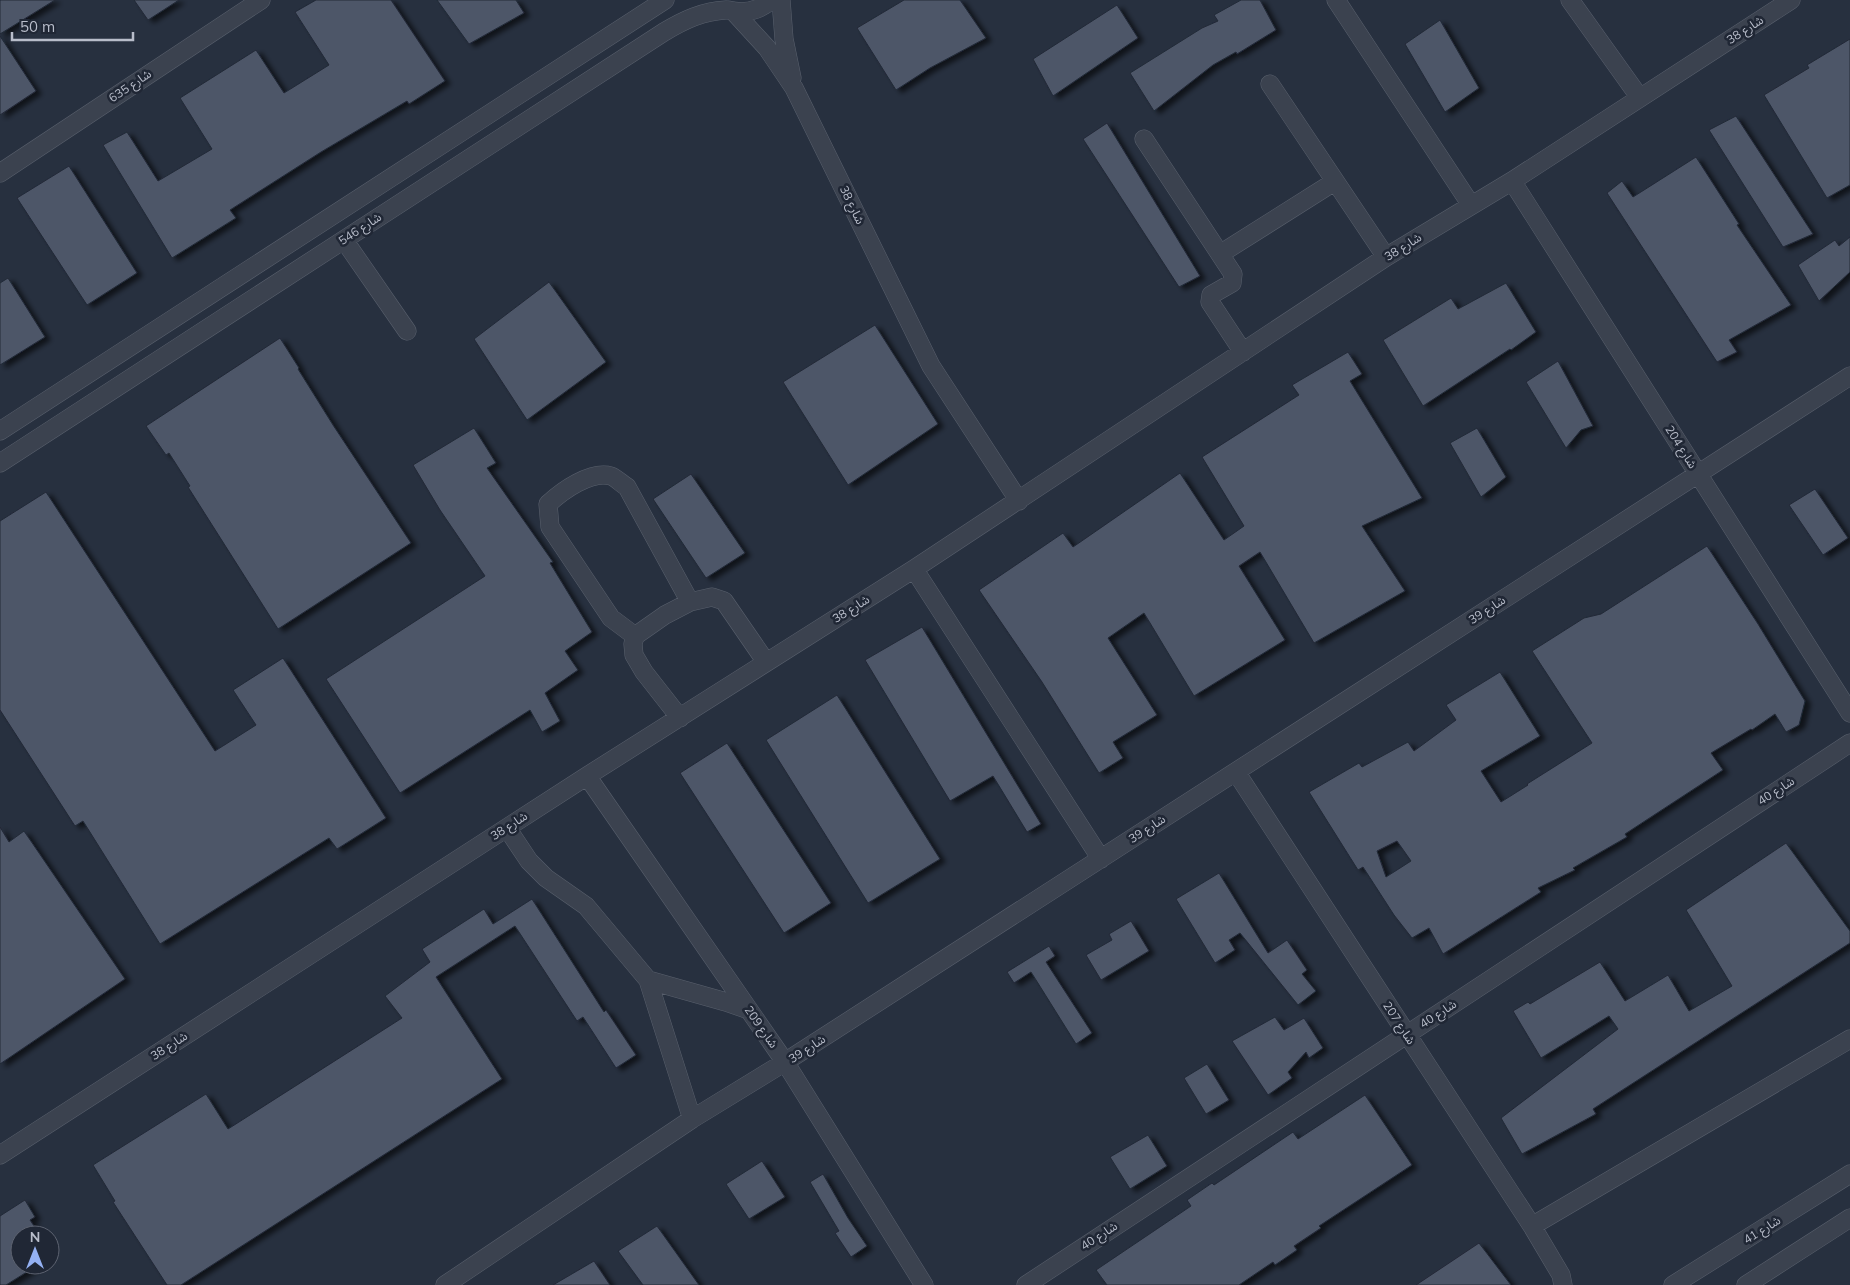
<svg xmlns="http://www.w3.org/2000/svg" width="1850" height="1285" font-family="Mulish,'Noto Sans Arabic',sans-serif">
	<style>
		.building { fill: #4d5668; stroke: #222937; fill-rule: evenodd; filter: url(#shadow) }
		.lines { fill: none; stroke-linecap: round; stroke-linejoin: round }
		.minor-casing { stroke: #59606d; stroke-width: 19 }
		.minor { stroke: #3b424f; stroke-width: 18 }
		.labels { text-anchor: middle; stroke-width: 5; stroke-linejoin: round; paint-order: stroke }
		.street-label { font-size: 12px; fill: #b8bdca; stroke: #202735 }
	</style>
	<defs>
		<filter id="shadow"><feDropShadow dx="5.5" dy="3" stdDeviation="2.5" flood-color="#0009"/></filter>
	</defs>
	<rect width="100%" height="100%" fill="#27303f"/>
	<path class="building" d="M0,0H55L0,34Z
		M134,0H179L148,20Z
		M316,0H391L445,81L409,104L407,101L321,152L230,210L236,218L172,258L103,145L127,132L158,181L212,149L180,98L256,50L284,93L329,65L295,12Z
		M437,0H516L524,13L469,44Z
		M904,0H960L986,38L930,68L896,90L857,28Z
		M1241,0H1260L1276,30L1237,54L1236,52L1213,65L1154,111L1130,73L1202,28L1218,21L1214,15Z
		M1117,5L1138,38L1053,96L1033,59Z
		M1440,20L1479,88L1445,112L1405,44Z
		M0,36L36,91L0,115Z
		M1850,39V185L1827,198L1764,95L1809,68L1807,65Z
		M1736,116L1813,234L1783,247L1709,130Z
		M1107,123L1200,276L1179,287L1083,139Z
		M1696,157L1739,224L1737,225L1791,305L1729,340L1737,352L1717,362L1607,193L1622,181L1633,197Z
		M69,166L137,273L87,305L17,198Z
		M1850,237V272L1819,301L1798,265L1835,240L1839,246Z
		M8,278L45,337L0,365V283Z
		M549,282L606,362L527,420L474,339Z
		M1506,283L1536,332L1511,350L1510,349L1423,406L1383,340L1451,298L1458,309Z
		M875,325L938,424L848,485L783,382Z
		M280,338L299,368L298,369L333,425L411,543L278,629L188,487L190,486L169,453L166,455L146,426Z
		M1348,352L1362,374L1350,381L1422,498L1362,526L1405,591L1314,643L1260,552L1239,566L1285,640L1194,696L1144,613L1108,638L1157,715L1113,742L1123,758L1099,773L1042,682L979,590L1063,533L1073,547L1180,473L1224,540L1244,526L1202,457L1299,395L1292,385Z
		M1558,361L1593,426L1581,430L1566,448L1526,382Z
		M474,428L496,463L487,468L553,562L550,563L592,632L565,651L578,670L545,693L560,721L542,732L530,710L400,793L326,679L485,576L440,510L413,465Z
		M1477,428L1506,477L1481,497L1450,443Z
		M691,474L745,553L706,578L653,499Z
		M1815,489L1848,538L1823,555L1789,505Z
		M46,492L215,751L256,725L233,690L283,658L386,818L337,849L329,838L160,944L83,821L75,826L0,710V521Z
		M1707,546L1758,624L1805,701L1799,725L1786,732L1775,714L1752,730L1751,729L1711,753L1723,770L1625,834L1627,837L1573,868L1575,870L1538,888L1541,892L1443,954L1429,928L1412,938L1394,915L1363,867L1358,870L1309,792L1359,763L1362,767L1408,742L1414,751L1456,720L1446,705L1500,672L1540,736L1481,771L1501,802L1528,785L1527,784L1592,743L1532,651L1584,618L1601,614ZM1397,841L1411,861L1386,877L1377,851Z
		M922,627L1041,824L1027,832L993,776L950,801L865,660Z
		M837,695L940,859L868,903L766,740Z
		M727,743L831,903L784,933L680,773Z
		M0,827L9,842L24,831L125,979L0,1064Z
		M1786,843L1850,931V943L1593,1109L1596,1114L1522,1154L1501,1118L1618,1029L1609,1016L1541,1058L1513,1011L1528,1002L1530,1004L1600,962L1625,1001L1668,975L1689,1011L1732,986L1686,910Z
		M1219,873L1268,953L1287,940L1307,970L1302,974L1316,991L1298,1005L1240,933L1229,940L1235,950L1215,963L1176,899Z
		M532,899L604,1012L606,1010L636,1055L616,1068L583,1017L577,1021L515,926L436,977L502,1079L181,1285H167L113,1202L115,1201L93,1165L206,1094L228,1129L402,1018L385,996L430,962L422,949L484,909L493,924Z
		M1131,921L1149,951L1101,980L1086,955L1112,940L1109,934Z
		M1049,946L1055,956L1046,962L1092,1033L1076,1044L1031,972L1014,983L1007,972Z
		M1275,1017L1284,1030L1304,1018L1323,1048L1309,1058L1306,1052L1288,1072L1292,1078L1268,1095L1232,1041Z
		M1207,1064L1229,1100L1206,1114L1184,1078Z
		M1365,1095L1412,1165L1319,1226L1321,1228L1294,1246L1297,1250L1275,1265L1273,1262L1239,1285H1107L1096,1270L1191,1206L1187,1200L1212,1183L1214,1185L1293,1132L1298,1139Z
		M1148,1135L1167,1166L1130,1189L1110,1157Z
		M762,1161L785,1197L749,1219L726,1184Z
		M823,1174L848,1218L867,1246L851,1257L835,1233L839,1231L810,1182Z
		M25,1200L35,1217L30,1220L40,1235H20V1265H38L6,1285H0V1216Z
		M657,1226L699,1285H643L618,1251Z
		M1479,1243L1511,1285H1416Z
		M594,1261L610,1285H553Z"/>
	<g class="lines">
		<defs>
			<path id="minor" d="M781,0L784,39L792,78
				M1336,0L1471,205
				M1570,0L1640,98
				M728,10C744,14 759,11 771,0
				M734,12L767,48L794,88L931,366L1019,501
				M1270,84L1386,257
				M1144,139L1233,274L1232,283L1211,295L1210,302L1243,352
				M0,173L261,0
				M1512,181L1850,713
				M344,240L407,331
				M1220,254L1334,182
				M0,431L665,0
				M0,463L664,32C684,20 703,11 726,10
				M914,569L1101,859
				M635,636L611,618L550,527L548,504C562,491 591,470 611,476C616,478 622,484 627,487L690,602
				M680,718L644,672L634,655L633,644L635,636L665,615L690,602L712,597L724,601L766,662
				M1236,772L1532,1226L1561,1275L1563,1285
				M587,776L785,1062L924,1285
				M507,828L529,861L546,878L586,906L648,980L692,1119
				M648,980L726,1002L749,1010
				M0,1155L587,776L914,569L1386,257L1512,181L1791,0
				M1532,1226L1850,1039
				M445,1285L692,1119L785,1062L1850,376
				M1026,1285L1850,743
				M1673,1285L1850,1174
				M1746,1285L1850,1218"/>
		</defs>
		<use href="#minor" class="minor-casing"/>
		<use href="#minor" class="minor"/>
	</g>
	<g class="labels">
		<g class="street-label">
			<text transform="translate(1745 30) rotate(-33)" y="4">شارع 38</text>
			<text transform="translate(130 86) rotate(-34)" y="4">شارع 635</text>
			<text transform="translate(852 205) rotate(64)" y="4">شارع 38</text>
			<text transform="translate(360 229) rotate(-33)" y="4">شارع 546</text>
			<text transform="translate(1403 247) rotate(-32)" y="4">شارع 38</text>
			<text transform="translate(1681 447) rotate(58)" y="4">شارع 204</text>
			<text transform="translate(851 609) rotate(-32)" y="4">شارع 38</text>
			<text transform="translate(1487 610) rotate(-33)" y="4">شارع 39</text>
			<text transform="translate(1776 791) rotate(-33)" y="4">شارع 40</text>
			<text transform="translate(509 826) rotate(-33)" y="4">شارع 38</text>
			<text transform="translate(1147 829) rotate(-33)" y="4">شارع 39</text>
			<text transform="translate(1438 1014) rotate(-33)" y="4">شارع 40</text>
			<text transform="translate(1399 1023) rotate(57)" y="4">شارع 207</text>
			<text transform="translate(761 1027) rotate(55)" y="4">شارع 209</text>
			<text transform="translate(169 1046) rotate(-33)" y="4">شارع 38</text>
			<text transform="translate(807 1049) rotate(-33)" y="4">شارع 39</text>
			<text transform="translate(1762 1230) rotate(-32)" y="4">شارع 41</text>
			<text transform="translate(1099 1236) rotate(-33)" y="4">شارع 40</text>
		</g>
	</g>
	<g transform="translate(35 1250)"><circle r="24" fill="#202735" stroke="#5d6371"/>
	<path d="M0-4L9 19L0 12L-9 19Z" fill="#94b1f3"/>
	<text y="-8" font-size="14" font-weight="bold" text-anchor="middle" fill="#b8bdca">N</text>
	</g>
	<path d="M12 32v8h121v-8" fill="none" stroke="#b8bdca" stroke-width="2.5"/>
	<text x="20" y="32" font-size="15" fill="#b8bdca" stroke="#202735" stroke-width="4" paint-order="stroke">50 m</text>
</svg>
